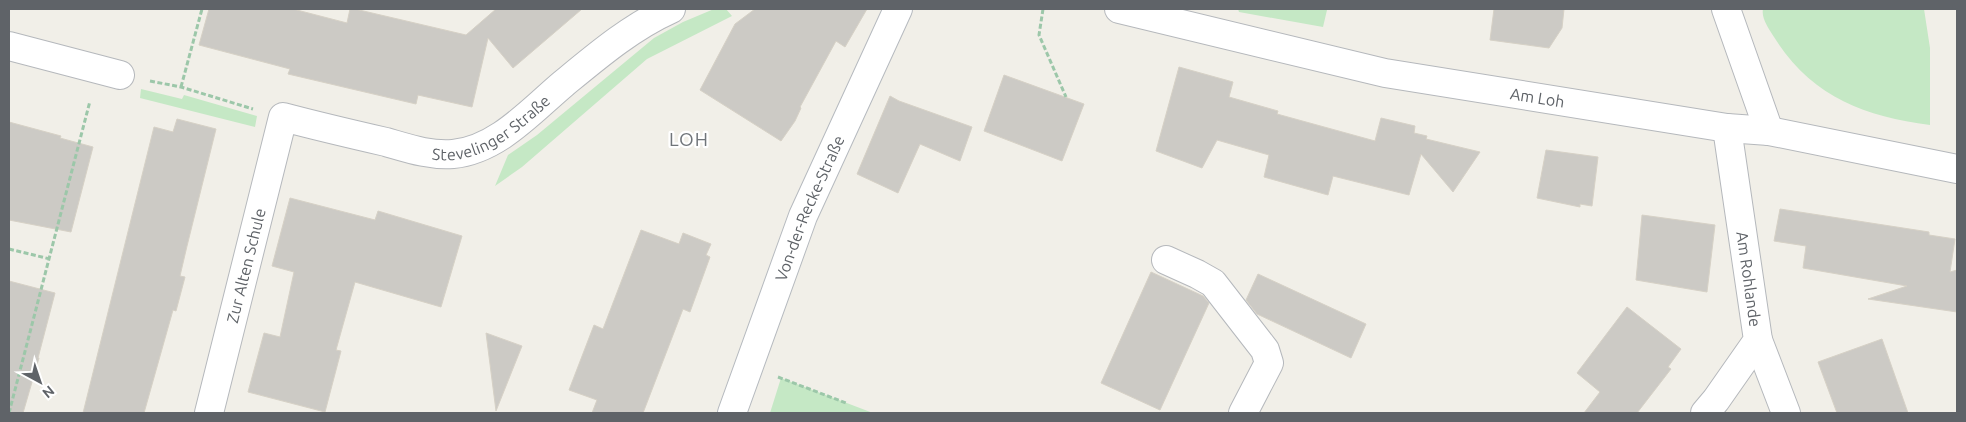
<svg xmlns="http://www.w3.org/2000/svg" width="1966" height="422" font-family="Ubuntu,sans-serif">
	<style>
		.green { fill: #c5e8c5 }
		.building { fill: #cccac5; stroke: #d6d1c6 }
		.lines { fill: none; stroke-linecap: round; stroke-linejoin: round }
		.street-casing { stroke: #b5b8bc; stroke-width: 30 }
		.secondary-casing { stroke: #b6babf; stroke-width: 30 }
		.path { stroke: #9cc7a9; stroke-width: 3; stroke-dasharray: 5 2.5; stroke-linecap: butt }
		.street { stroke: #fff; stroke-width: 28 }
		.secondary { stroke: #fff; stroke-width: 28 }
		.labels { text-anchor: middle; stroke-width: 4.5; stroke-linejoin: round; paint-order: stroke }
		.street-label { font-size: 16px; fill: #5f6368; stroke: #fff }
		.quarter-label { font-size: 19px; letter-spacing: 1px; fill: #70757a; stroke: #fff }
	</style>
	<rect width="100%" height="100%" fill="#f1efe8"/>
	<path class="green" d="M714,9H726L732,16L647,59L522,167L495,186L508,155L537,135L654,38L683,22Z
		M1238,9H1319L1327,10L1323,27L1239,12Z
		M1763,9H1924L1930,48V125C1863,116 1811,96 1774,37C1769,29 1761,18 1763,9Z
		M141,89L182,99L184,95L257,116L255,127L140,98Z
		M781,378L873,413H770Z"/>
	<path class="building" d="M209,9H293L347,23L350,9H355L466,35L496,9H582L513,68L488,38L472,107L418,95L416,104L288,74L290,69L199,45Z
		M755,9H867L845,47L836,41L800,107L801,108L795,121L781,141L700,90L735,24Z
		M1494,9H1564L1562,28L1549,48L1490,40Z
		M1179,67L1233,82L1229,97L1278,111L1277,114L1375,141L1381,118L1415,126L1414,133L1427,136L1426,139L1480,152L1453,192L1421,154L1409,195L1333,176L1328,195L1264,177L1269,155L1217,140L1202,168L1156,151Z
		M1004,75L1084,104L1062,161L984,131Z
		M890,96L899,101L972,127L960,161L920,144L898,193L857,174Z
		M177,119L216,129L187,246L180,276L185,277L176,311L173,310L144,413H83L154,127L173,132Z
		M9,122L61,136L60,138L93,147L71,232L9,220Z
		M1546,150L1598,157L1592,206L1580,204V207L1537,198Z
		M290,198L375,220L378,211L462,236L441,307L355,282L336,350L341,351L325,412L248,392L264,333L280,337L294,272L272,266Z
		M1780,209L1929,232V235L1955,239L1950,272L1957,270V312L1868,299L1907,286L1803,268L1806,246L1774,241Z
		M1642,215L1715,225L1707,292L1636,280Z
		M641,230L679,244L683,233L711,244L706,255L710,257L690,312L683,309L643,413H592L597,400L569,390L594,325L603,329Z
		M1151,272L1203,296L1209,303L1160,410L1101,383Z
		M1258,274L1366,324L1351,358L1257,314L1246,300Z
		M9,281L55,293L38,358H39L23,413H9Z
		M1627,307L1681,349L1668,367L1671,369L1637,413H1584L1600,392L1577,373Z
		M486,333L522,346L496,411Z
		M1882,339L1908,413H1837L1818,362Z"/>
	<g class="lines">
		<defs>
			<g id="street">
				<path id="s1" d="M1119,9L1385,73L1727,128L1769,131L1957,169"/>
				<path d="M1726,9L1769,131"/>
				<path d="M9,46L120,75"/>
				<path d="M1166,260L1197,274L1213,283L1265,350L1269,363L1243,413"/>
				<path d="M1758,340L1786,413"/>
				<path id="s2" d="M209,413L283,117C317,126 351,134 386,142C407,148 430,156 453,154C497,150 531,111 563,84C597,56 631,27 671,9"/>
				<path d="M1705,413L1716,400L1758,340L1727,128"/>
			</g>
			<g id="secondary">
				<path id="s3" d="M732,413L803,216L898,9"/>
			</g>
		</defs>
		<use href="#street" class="street-casing"/>
		<use href="#secondary" class="secondary-casing"/>
		<path class="path" d="M1043,9L1039,35L1066,97
			M150,81L181,87L253,109
			M181,87L202,9
			M9,249L50,259
			M778,377L846,403
			M9,413L90,101"/>
		<use href="#street" class="street"/>
		<use href="#secondary" class="secondary"/>
	</g>
	<g class="labels">
		<g class="street-label">
			<text dy="6" stroke="none"><textPath href="#s1" startOffset="428">Am Loh</textPath></text>
			<text dy="6" stroke="none"><textPath href="#s2" startOffset="525">Stevelinger Straße</textPath></text>
			<text dy="6" stroke="none"><textPath href="#s3" startOffset="219">Von-der-Recke-Straße</textPath></text>
			<text dy="6" stroke="none"><textPath href="#s2" startOffset="152">Zur Alten Schule</textPath></text>
			<text transform="translate(1749 279) rotate(82)" y="6">Am Rohlande</text>
		</g>
		<g class="quarter-label">
			<text x="689" y="146">LOH</text>
		</g>
	</g>
	<rect width="1966" height="422" fill="none" stroke="#5f6368" stroke-width="20"/>
	<g transform="translate(40 382) rotate(140)" stroke="#ffffff" stroke-width="4" paint-order="stroke">
	<path d="M0-4L9 19L0 12L-9 19Z" fill="#5f6368"/>
	<text y="-8" font-size="14" font-weight="bold" text-anchor="middle" fill="#5f6368">N</text>
	</g>
</svg>
